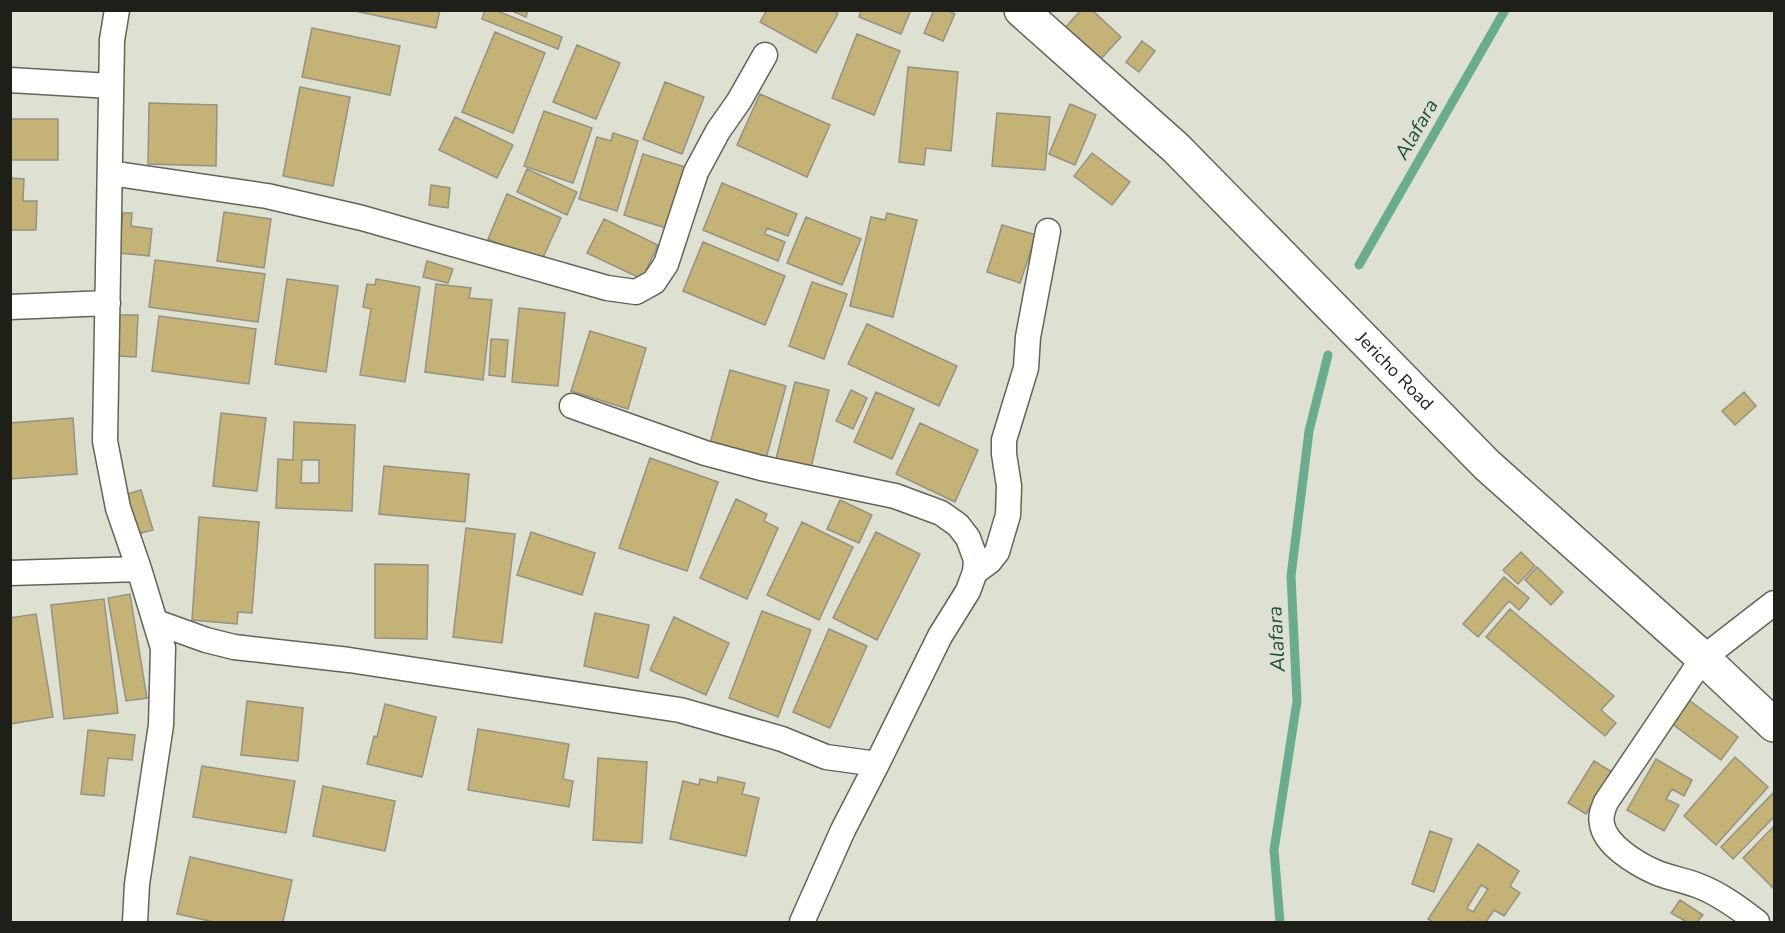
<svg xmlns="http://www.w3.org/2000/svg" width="1785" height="933" font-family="'Nunito Sans',sans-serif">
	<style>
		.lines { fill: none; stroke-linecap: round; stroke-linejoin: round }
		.stream { stroke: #6bab8e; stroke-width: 9 }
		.building { fill: #c5b277; stroke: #959183; stroke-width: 1.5; fill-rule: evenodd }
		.street-casing { stroke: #626457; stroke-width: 27 }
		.secondary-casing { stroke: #626457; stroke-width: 36 }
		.street { stroke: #fff; stroke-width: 24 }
		.secondary { stroke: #fff; stroke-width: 33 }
		.labels { text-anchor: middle; stroke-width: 6; stroke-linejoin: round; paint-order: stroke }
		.street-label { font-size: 18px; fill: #1e1f19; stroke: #dee1d1 }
		.water-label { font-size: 20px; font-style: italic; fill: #1d513c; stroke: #dee1d1 }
	</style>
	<rect width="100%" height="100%" fill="#dee1d1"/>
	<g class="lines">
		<path class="stream" d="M1359,265L1505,10
			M1280,922L1274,850L1297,701L1291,576L1309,431L1328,355"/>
	</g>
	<path class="building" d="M350,10H440L436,28Z
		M485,10H495L562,37L558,49L482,19Z
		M510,10H528L526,17Z
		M767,10H833L838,14L816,53L760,22Z
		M861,10H911L901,34L859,17Z
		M934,10H946L955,14L943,41L924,33Z
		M1081,10H1092L1121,37L1099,61L1064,29Z
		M312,28L400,46L390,95L302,77Z
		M495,32L545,53L513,133L462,112Z
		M857,34L900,51L874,115L832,98Z
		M1142,41L1155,51L1139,72L1126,62Z
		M577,45L620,63L596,119L553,102Z
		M908,67L958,72L951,151L926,148L924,165L899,162Z
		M665,82L704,97L682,154L643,139Z
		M300,87L350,97L333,186L283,176Z
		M760,94L830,125L807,177L737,145Z
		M149,103L217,105L216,166L148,164Z
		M1070,104L1096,115L1075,165L1049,154Z
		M544,111L592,128L573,183L524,166Z
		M997,113L1050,117L1045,170L992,166Z
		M455,117L513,145L497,178L439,150Z
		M10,119H58V160H10Z
		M613,133L638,141L617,211L579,199L597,137L611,141Z
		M1092,153L1130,182L1112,205L1074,176Z
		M643,154L685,167L666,228L624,215Z
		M527,169L577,192L567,215L517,192Z
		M10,178L24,179L23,201H37L36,230H10Z
		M722,183L797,214L788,236L767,228L765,234L785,242L778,261L703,230Z
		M431,185L450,188L448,208L429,205Z
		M507,194L561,218L541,262L488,239Z
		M224,212L271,219L264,268L217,261Z
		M123,213H132L131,226L152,229L149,256L119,253Z
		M887,213L917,220L893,317L850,306L871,217L885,220Z
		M806,217L861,239L842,285L787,263Z
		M604,219L658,245L642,279L587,253Z
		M1002,225L1036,235L1020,283L987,272Z
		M703,242L785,276L765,325L683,291Z
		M155,260L265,274L258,322L149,307Z
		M427,261L453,269L448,283L423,277Z
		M287,279L338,286L326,372L275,364Z
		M376,279L420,287L405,382L360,375L371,309L363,307L367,284L375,285Z
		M812,282L847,294L824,359L789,346Z
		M436,284L471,288L469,298L492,300L483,380L425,372Z
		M519,308L565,313L558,386L512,382Z
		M120,315H138L136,357L118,356Z
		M159,316L256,329L249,384L152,371Z
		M867,324L957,366L939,406L848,364Z
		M590,331L646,348L628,409L571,391Z
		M491,339L508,340L505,377L489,375Z
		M730,370L786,386L765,462L709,447Z
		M795,382L829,390L811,468L776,459Z
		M851,390L867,398L853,429L836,421Z
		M876,392L914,409L892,459L854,442Z
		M1744,392L1756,406L1735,425L1722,411Z
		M221,413L266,418L257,491L213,486Z
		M73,418L77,474L10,479V423Z
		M294,422L355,425L352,511L276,508L278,459L293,460ZM302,460H319V483H301Z
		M920,423L978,450L955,502L896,474Z
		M650,458L718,482L687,571L619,548Z
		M384,466L469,474L465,522L379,514Z
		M141,490L153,530L130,536L118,497Z
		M736,499L767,514L764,521L778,528L747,599L700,578Z
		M840,500L872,515L859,543L827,529Z
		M199,517L259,522L252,613L238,612L237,624L192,620Z
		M802,522L853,547L819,620L767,595Z
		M466,528L515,534L502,643L453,637Z
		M531,532L595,553L582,595L517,575Z
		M876,532L920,554L877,640L833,618Z
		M1521,552L1535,566L1518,584L1503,570Z
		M375,564L428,565L427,639L375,638Z
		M1537,567L1563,592L1551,605L1525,580Z
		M1504,577L1529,598L1519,610L1509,601L1478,637L1463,624Z
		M130,594L147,698L126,701L108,598Z
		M104,599L118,713L64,719L51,605Z
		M1510,609L1614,696L1601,710L1616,723L1605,736L1486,637Z
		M762,611L811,630L778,717L729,698Z
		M595,613L649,625L638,678L584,666Z
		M36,614L53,717L10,724V618Z
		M674,617L729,643L706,695L650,670Z
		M829,629L867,646L830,728L793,712Z
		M1689,700L1738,737L1721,760L1671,723Z
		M247,701L303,708L298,761L241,755Z
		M385,704L436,717L422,777L367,764L374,736L377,737Z
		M478,729L569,744L563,779L573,781L569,807L468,790Z
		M88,730L135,735L132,760L108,758L104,796L81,794Z
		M1735,757L1768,787L1716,845L1684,816Z
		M598,758L647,762L642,843L593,840Z
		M1656,759L1692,780L1684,796L1672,789L1666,799L1679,805L1664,831L1627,810Z
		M1594,761L1612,772L1586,814L1568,803Z
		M202,766L295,781L286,833L193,817Z
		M718,777L745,783L742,794L759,798L746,856L670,839L683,781L699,785L700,779L717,783Z
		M323,786L395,801L385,851L313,836Z
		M1773,793L1774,795V817L1733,859L1721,847Z
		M1774,826V889L1743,858Z
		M1430,831L1452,839L1434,892L1412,884Z
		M1478,844L1519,871L1510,886L1520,893L1504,916L1494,910L1486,922H1470L1468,921L1467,922H1433L1428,919ZM1481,885L1488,889L1473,912L1467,908Z
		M190,857L292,880L283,922H214L177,914Z
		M1680,900L1703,915L1697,922H1687L1671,913Z"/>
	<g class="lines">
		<defs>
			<path id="street" d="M117,10L112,40L105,441L118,508L139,569L163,648L161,725L137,884L135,922
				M10,80L111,86
				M110,173L267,196L362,218L607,288L636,292L654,282L666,264L696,172L718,131L739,101L765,55
				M10,307L108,303
				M572,406L705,453L761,468L895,496L941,513L958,525L968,538L976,560L975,572L968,591L940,636L877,764L843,830L802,922
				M975,572L990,561L997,552L1008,515L1009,486L1004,454V440L1026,368L1028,337L1048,231
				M10,573L139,569
				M156,622L206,640L234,647L349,660L680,710L782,739L826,757L877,764
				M1757,922C1739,908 1720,894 1699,886C1684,880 1669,878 1655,872C1637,864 1605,845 1602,824C1600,816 1603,809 1606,802L1703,658L1774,603"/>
			<g id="secondary">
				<path id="s1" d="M1021,10L1176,148L1487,465L1703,658L1774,725"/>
			</g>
		</defs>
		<use href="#street" class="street-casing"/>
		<use href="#secondary" class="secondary-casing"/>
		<use href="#street" class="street"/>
		<use href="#secondary" class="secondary"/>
	</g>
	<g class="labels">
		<g class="street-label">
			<text dy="6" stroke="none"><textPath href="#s1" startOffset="520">Jericho Road</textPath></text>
		</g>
		<g class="water-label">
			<text transform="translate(1416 129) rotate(-60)" y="7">Alafara</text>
			<text transform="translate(1276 639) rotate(-93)" y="7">Alafara</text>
		</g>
	</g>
	<rect width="1785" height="933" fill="none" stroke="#1e1f19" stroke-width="24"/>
</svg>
